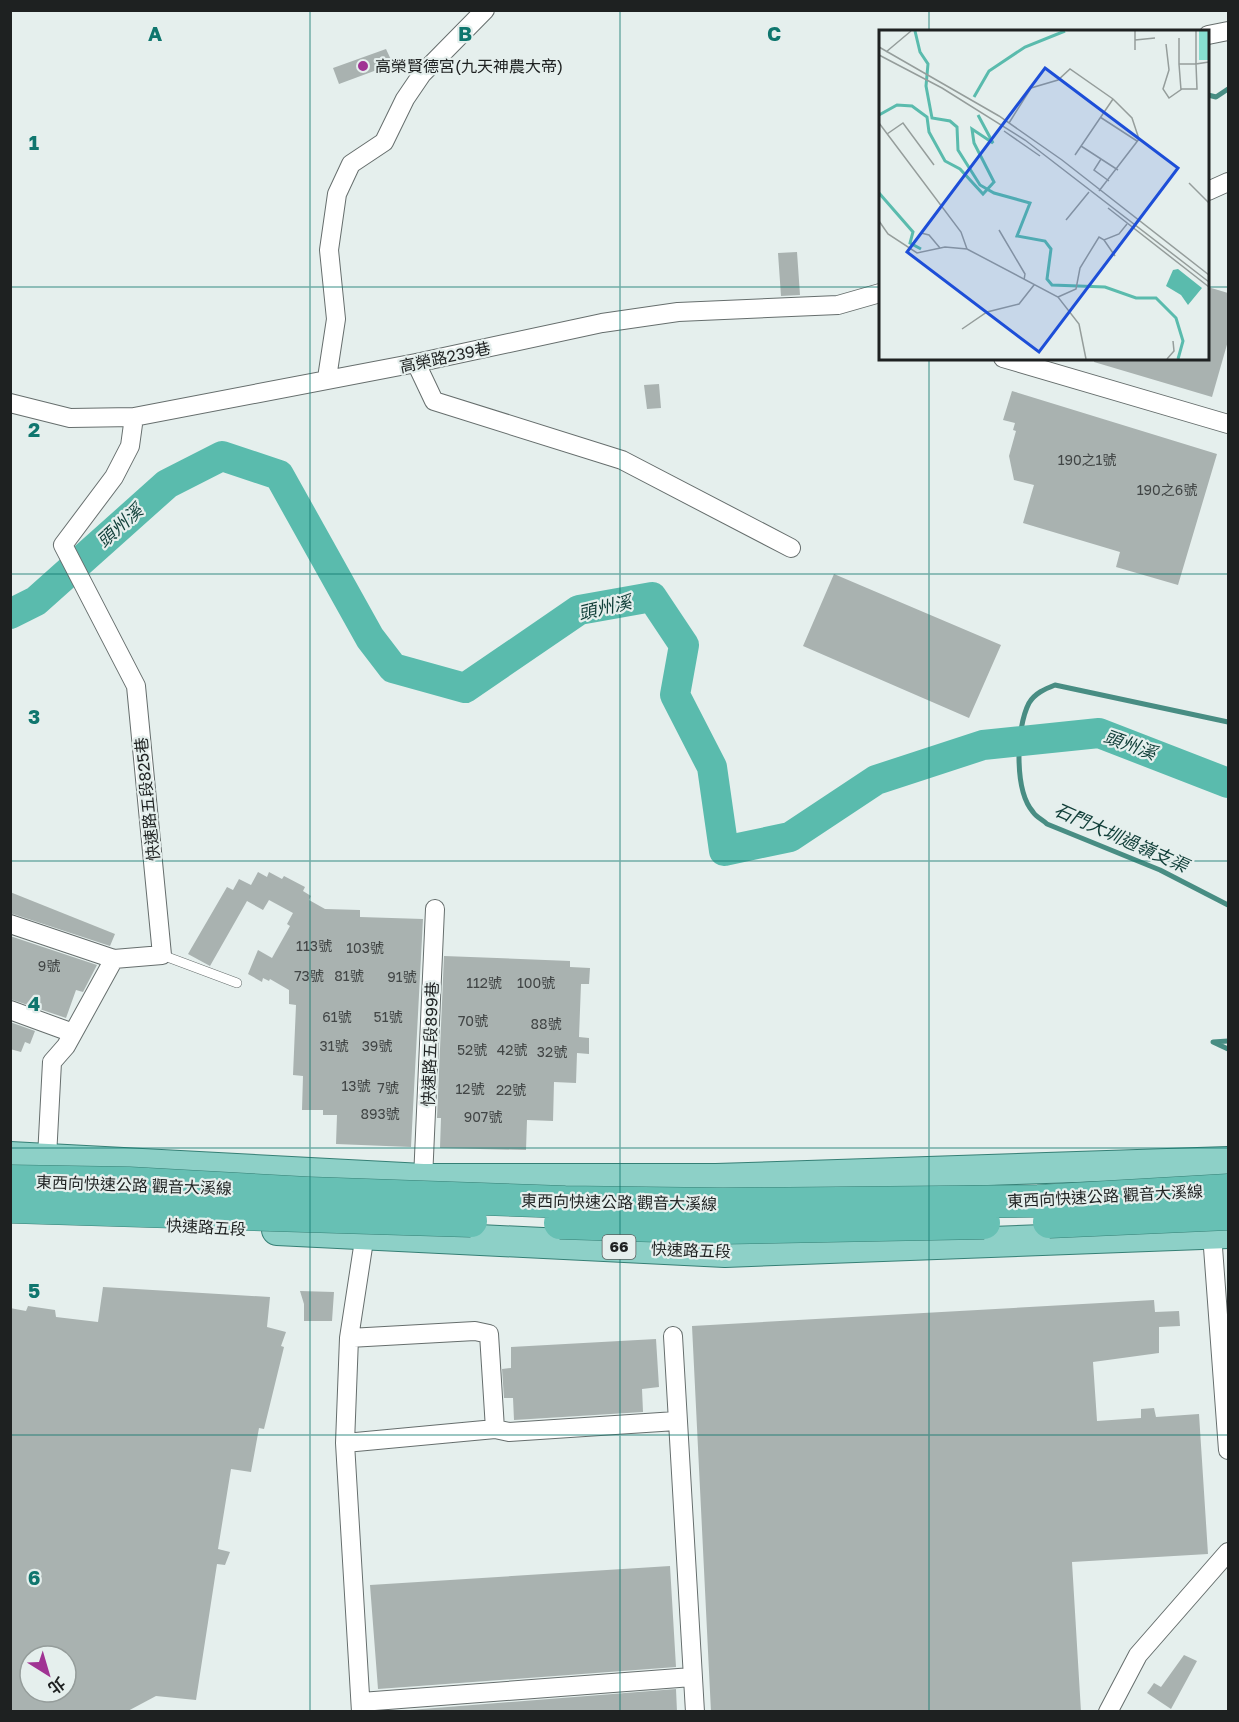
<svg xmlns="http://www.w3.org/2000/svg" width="1239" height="1722" font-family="'Golos Text','Noto Sans TC',sans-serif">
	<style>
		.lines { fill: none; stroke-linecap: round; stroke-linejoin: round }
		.stream { stroke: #488d83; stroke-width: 5 }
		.river { stroke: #5abbad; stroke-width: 30 }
		.building { fill: #a9b2b0; fill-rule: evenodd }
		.service-casing { stroke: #666e6d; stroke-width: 10 }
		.minor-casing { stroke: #666e6d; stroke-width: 20 }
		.primary-casing { stroke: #357f75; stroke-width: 32 }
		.service { stroke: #fff; stroke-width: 9 }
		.minor { stroke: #fff; stroke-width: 18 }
		.primary { stroke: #8dd0c7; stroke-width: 30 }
		.trunk-bridge-casing { stroke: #357f75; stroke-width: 33; stroke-linecap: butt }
		.trunk-bridge { stroke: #67c0b4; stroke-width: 32 }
		.grid { fill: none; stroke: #0f766e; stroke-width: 1.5; stroke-opacity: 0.55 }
		.poi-dot { fill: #a03393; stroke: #e5efed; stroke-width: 2 }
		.labels { text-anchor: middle; stroke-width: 4.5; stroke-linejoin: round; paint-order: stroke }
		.number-label { font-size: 14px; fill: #414545 }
		.shield { fill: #e5efed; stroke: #5a5f5e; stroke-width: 1.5 }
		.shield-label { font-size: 15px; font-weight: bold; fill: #1e2121 }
		.poi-label { font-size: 16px; fill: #1e2121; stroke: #e5efed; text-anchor: start }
		.street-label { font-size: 16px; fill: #1e2121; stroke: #e5efed }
		.water-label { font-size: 18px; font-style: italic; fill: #103e38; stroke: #e5efed }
		.inset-river { fill: none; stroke: #5abbad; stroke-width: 3 }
		.inset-road { fill: none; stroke: #959d9b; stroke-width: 1.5 }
		.view { fill: #1d4ed8; fill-opacity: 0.15; stroke: #1d4ed8; stroke-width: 3 }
		.inset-edge { fill: none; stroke: #1e2121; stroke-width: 3 }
		.grid-label { font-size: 20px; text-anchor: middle; font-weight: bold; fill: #0f766e; stroke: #e5efed; stroke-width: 4.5; stroke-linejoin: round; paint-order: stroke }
	</style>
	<rect width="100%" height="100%" fill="#e5efed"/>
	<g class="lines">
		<path class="stream" d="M1208,95L1216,97L1228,89
			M1228,722L1055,685C1045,689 1035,693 1029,703C1016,728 1014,790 1033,812C1036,817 1043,820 1047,824L1160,870L1228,905
			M1228,1041L1213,1042L1228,1049"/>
		<path class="river" d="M10,614L36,601L167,484L222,456L279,475L370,638L393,668L465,688L579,610L652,597L684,645L675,695L712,767L724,851L790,837L876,780L983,745L1099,733L1228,783"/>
	</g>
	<path class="building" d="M386,49L393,64L339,84L333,68Z
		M797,252L800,295L781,296L778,253Z
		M1208,287L1228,293V341L1212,397L1094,362L1095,358H1208Z
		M659,384L661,408L647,409L644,385Z
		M1012,391L1217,454L1178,585L1116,567L1120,552L1023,523L1034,485L1014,480L1009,456L1016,431L1013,430L1015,423L1003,420Z
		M834,574L1001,645L969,718L803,646Z
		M258,872L267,877L269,872L282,879L284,876L305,887L303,891L311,896L309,900L325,909L360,910V917L423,919L411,1147L336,1144L337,1115H323V1110H302L303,1076L293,1075L296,1005L289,1004V990L270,979L269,981L263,978L262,982L248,974L258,950L272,958L290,926L287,924L293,913L269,900L263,910L247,901L210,966L188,954L227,887L233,890L239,879L251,885Z
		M10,892L115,934L110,946L10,913Z
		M10,936L97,965L83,992L76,990L66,1018L10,999Z
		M444,956L570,961V967L590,968L589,984H581L579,1037L589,1038V1054L577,1053L576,1083L554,1082L553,1121L527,1120L526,1150L440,1148L441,1118H437Z
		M10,1022L35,1031L30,1044L25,1042L21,1052L10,1049Z
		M103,1287L270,1297L267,1327L286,1332L281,1346L284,1347L264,1429L259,1428L251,1472L231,1469L218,1549L230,1552L225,1565L217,1564L196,1700L156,1696L126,1712H10V1308L26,1311L28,1306L55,1310L56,1317L98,1322ZM30,1656H66V1692H30Z
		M300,1291L334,1292L332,1321H304V1304Z
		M1154,1300L1155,1312L1179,1311L1180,1326L1159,1327V1353L1093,1362L1097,1421L1141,1418V1409L1154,1408L1156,1417L1199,1414L1208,1554L1072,1562L1081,1712H711L692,1326Z
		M656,1339L659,1387L642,1389L643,1412L514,1420L513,1398H504L502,1369L511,1368V1347Z
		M670,1566L676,1667L378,1689L370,1585Z
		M1184,1655L1197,1661L1171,1709L1147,1693L1154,1683L1161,1687Z
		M676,1689L677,1712H411L410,1710Z"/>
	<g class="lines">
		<defs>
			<path id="service" d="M162,955L237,983"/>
			<path id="minor" d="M1208,35L1228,31
				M1208,191L1228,182
				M1003,358L1228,424
				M416,363L434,401L622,460L791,548
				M327,378L336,319L329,250L337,194L351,164L384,142L405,99L422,74L485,10
				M10,403L70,418L134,417L416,363L602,323L678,312L838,305L880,293
				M10,924L114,959
				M10,1010L73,1033
				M47,1157L52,1062L66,1046L114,959L162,955L136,686L63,545L114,477L130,446L134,417
				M423,1179L435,909
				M1212,1234L1228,1450
				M673,1336L695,1712
				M349,1338L475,1331L489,1334L495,1429
				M345,1443L495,1429L509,1432L676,1421
				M361,1702L692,1677
				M361,1712L345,1443L349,1338L365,1234
				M1108,1712L1138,1655L1228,1552"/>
			<path id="primary" d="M10,1157L423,1179H716L1228,1162
				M277,1230L725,1252L1228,1233"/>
		</defs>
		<use href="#service" class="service-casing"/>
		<use href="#minor" class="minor-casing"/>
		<use href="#primary" class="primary-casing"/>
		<use href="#service" class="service"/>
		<use href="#minor" class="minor"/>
		<use href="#primary" class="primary"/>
		<defs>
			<path id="trunk-bridge" d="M10,1181L129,1183L308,1193L565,1202L723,1204L1038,1201L1228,1190
				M10,1207L471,1221
				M1049,1222L1228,1214
				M560,1223L723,1228L984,1223"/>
		</defs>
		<use href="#trunk-bridge" class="trunk-bridge-casing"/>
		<use href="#trunk-bridge" class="trunk-bridge"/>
	</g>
	<path class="grid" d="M310,10V1712M620,10V1712M929,10V32M10,287H880M1208,287H1228M929,358V1712M10,574H1228M10,861H1228M10,1148H1228M10,1435H1228"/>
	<circle class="poi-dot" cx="363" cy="66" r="6"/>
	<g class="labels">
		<g class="number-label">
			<text x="1087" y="465">190之1號</text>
			<text x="1167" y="495">190之6號</text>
			<text x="314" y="951">113號</text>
			<text x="365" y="953">103號</text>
			<text x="49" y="971">9號</text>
			<text x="309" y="981">73號</text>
			<text x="349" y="981">81號</text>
			<text x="402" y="982">91號</text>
			<text x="484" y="988">112號</text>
			<text x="536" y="988">100號</text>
			<text x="337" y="1022">61號</text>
			<text x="388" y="1022">51號</text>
			<text x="473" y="1026">70號</text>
			<text x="546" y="1029">88號</text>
			<text x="334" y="1051">31號</text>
			<text x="377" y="1051">39號</text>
			<text x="472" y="1055">52號</text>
			<text x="512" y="1055">42號</text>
			<text x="552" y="1057">32號</text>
			<text x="356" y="1091">13號</text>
			<text x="388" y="1093">7號</text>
			<text x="470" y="1094">12號</text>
			<text x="511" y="1095">22號</text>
			<text x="380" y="1119">893號</text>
			<text x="483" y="1122">907號</text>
		</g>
		<rect class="shield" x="602.5" y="1235" width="33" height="24" rx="4.5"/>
		<g class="shield-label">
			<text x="619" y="1252">66</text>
		</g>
		<g class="poi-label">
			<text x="375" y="72">高榮賢德宮(九天神農大帝)</text>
		</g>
		<g class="street-label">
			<text transform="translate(445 357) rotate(-12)" y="6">高榮路239巷</text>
			<text transform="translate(147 799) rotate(-96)" y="6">快速路五段825巷</text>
			<text transform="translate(430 1044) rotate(-88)" y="6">快速路五段899巷</text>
			<text transform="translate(134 1185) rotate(2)" y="6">東西向快速公路 觀音大溪線</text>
			<text transform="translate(1105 1196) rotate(-3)" y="6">東西向快速公路 觀音大溪線</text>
			<text transform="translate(619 1202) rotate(1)" y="6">東西向快速公路 觀音大溪線</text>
			<text transform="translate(206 1227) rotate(3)" y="6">快速路五段</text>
			<text transform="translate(691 1250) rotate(2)" y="6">快速路五段</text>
		</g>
		<g class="water-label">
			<text transform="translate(120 526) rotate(-42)" y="6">頭州溪</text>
			<text transform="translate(605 608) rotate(-13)" y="6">頭州溪</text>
			<text transform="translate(1130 745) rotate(20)" y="6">頭州溪</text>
			<text transform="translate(1121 838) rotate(24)" y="6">石門大圳過嶺支渠</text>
		</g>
	</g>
	<g transform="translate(879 30)">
		<rect width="330" height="330" fill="#e5efed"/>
		<path d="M320,1H330V30H320Z" fill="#87dfd1"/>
		<path d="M299,239L323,258L309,275L302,265L287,256L294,240Z" fill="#5abbad"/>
		<path class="inset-river" d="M36,1L41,22L49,34L47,56L53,88L71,91L78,97L79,120L101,155L115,163L151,173L138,206L166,211L172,219L168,249L173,255L226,257L257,268H277L297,288L304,311L299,329M95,67L110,41L146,17L186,1M0,85L18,75L33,76L48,87L50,102L66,131L81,139L104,164L115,152L95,113L93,99L114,113L99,85M0,163L34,202L31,213L42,219"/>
		<path class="inset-road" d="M256,1V20M300,8V34H317V1M256,10L276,8M287,14L290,40L284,59L290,68L303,59H318L317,34L330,32M0,17L120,86L183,130L330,245M7,22L32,1M0,25L63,58L146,110L330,252M300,34L302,60M221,87L258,111M0,93L82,202L88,219M130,93L152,58L179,50L191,39L234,69L253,88L260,109L220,161M125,101L161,126M8,104L24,93L55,135M202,116L239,140M196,125L234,69M222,129L215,140L230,151M310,153L330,173M229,178L330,257M187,190L210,162M0,191L9,204L38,223L66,217L88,219L179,267L200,294L207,329M120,200L146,244L145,250M42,203L50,205L61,218M225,210L236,226M179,267L197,259L201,238L220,207L225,210L240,204L248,194M83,299L108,282L140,274L155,255M288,329L295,321L294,311"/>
		<path class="view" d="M166,38L299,138L160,322L28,222Z"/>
		<rect width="330" height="330" class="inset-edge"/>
	</g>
	<g class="grid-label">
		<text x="155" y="41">A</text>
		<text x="465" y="41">B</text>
		<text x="774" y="41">C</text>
		<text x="34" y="150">1</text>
		<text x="34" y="437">2</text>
		<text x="34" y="724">3</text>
		<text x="34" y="1011">4</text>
		<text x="34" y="1298">5</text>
		<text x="34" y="1585">6</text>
	</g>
	<rect width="1239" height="1722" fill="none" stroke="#1e2121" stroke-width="24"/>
	<g transform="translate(48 1674) rotate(143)"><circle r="28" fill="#e5efed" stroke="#959d9b" stroke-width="1.5"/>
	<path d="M0-4.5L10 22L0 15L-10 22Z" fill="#a03393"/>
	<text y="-9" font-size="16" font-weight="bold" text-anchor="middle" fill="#1e2121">北</text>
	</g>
</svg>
